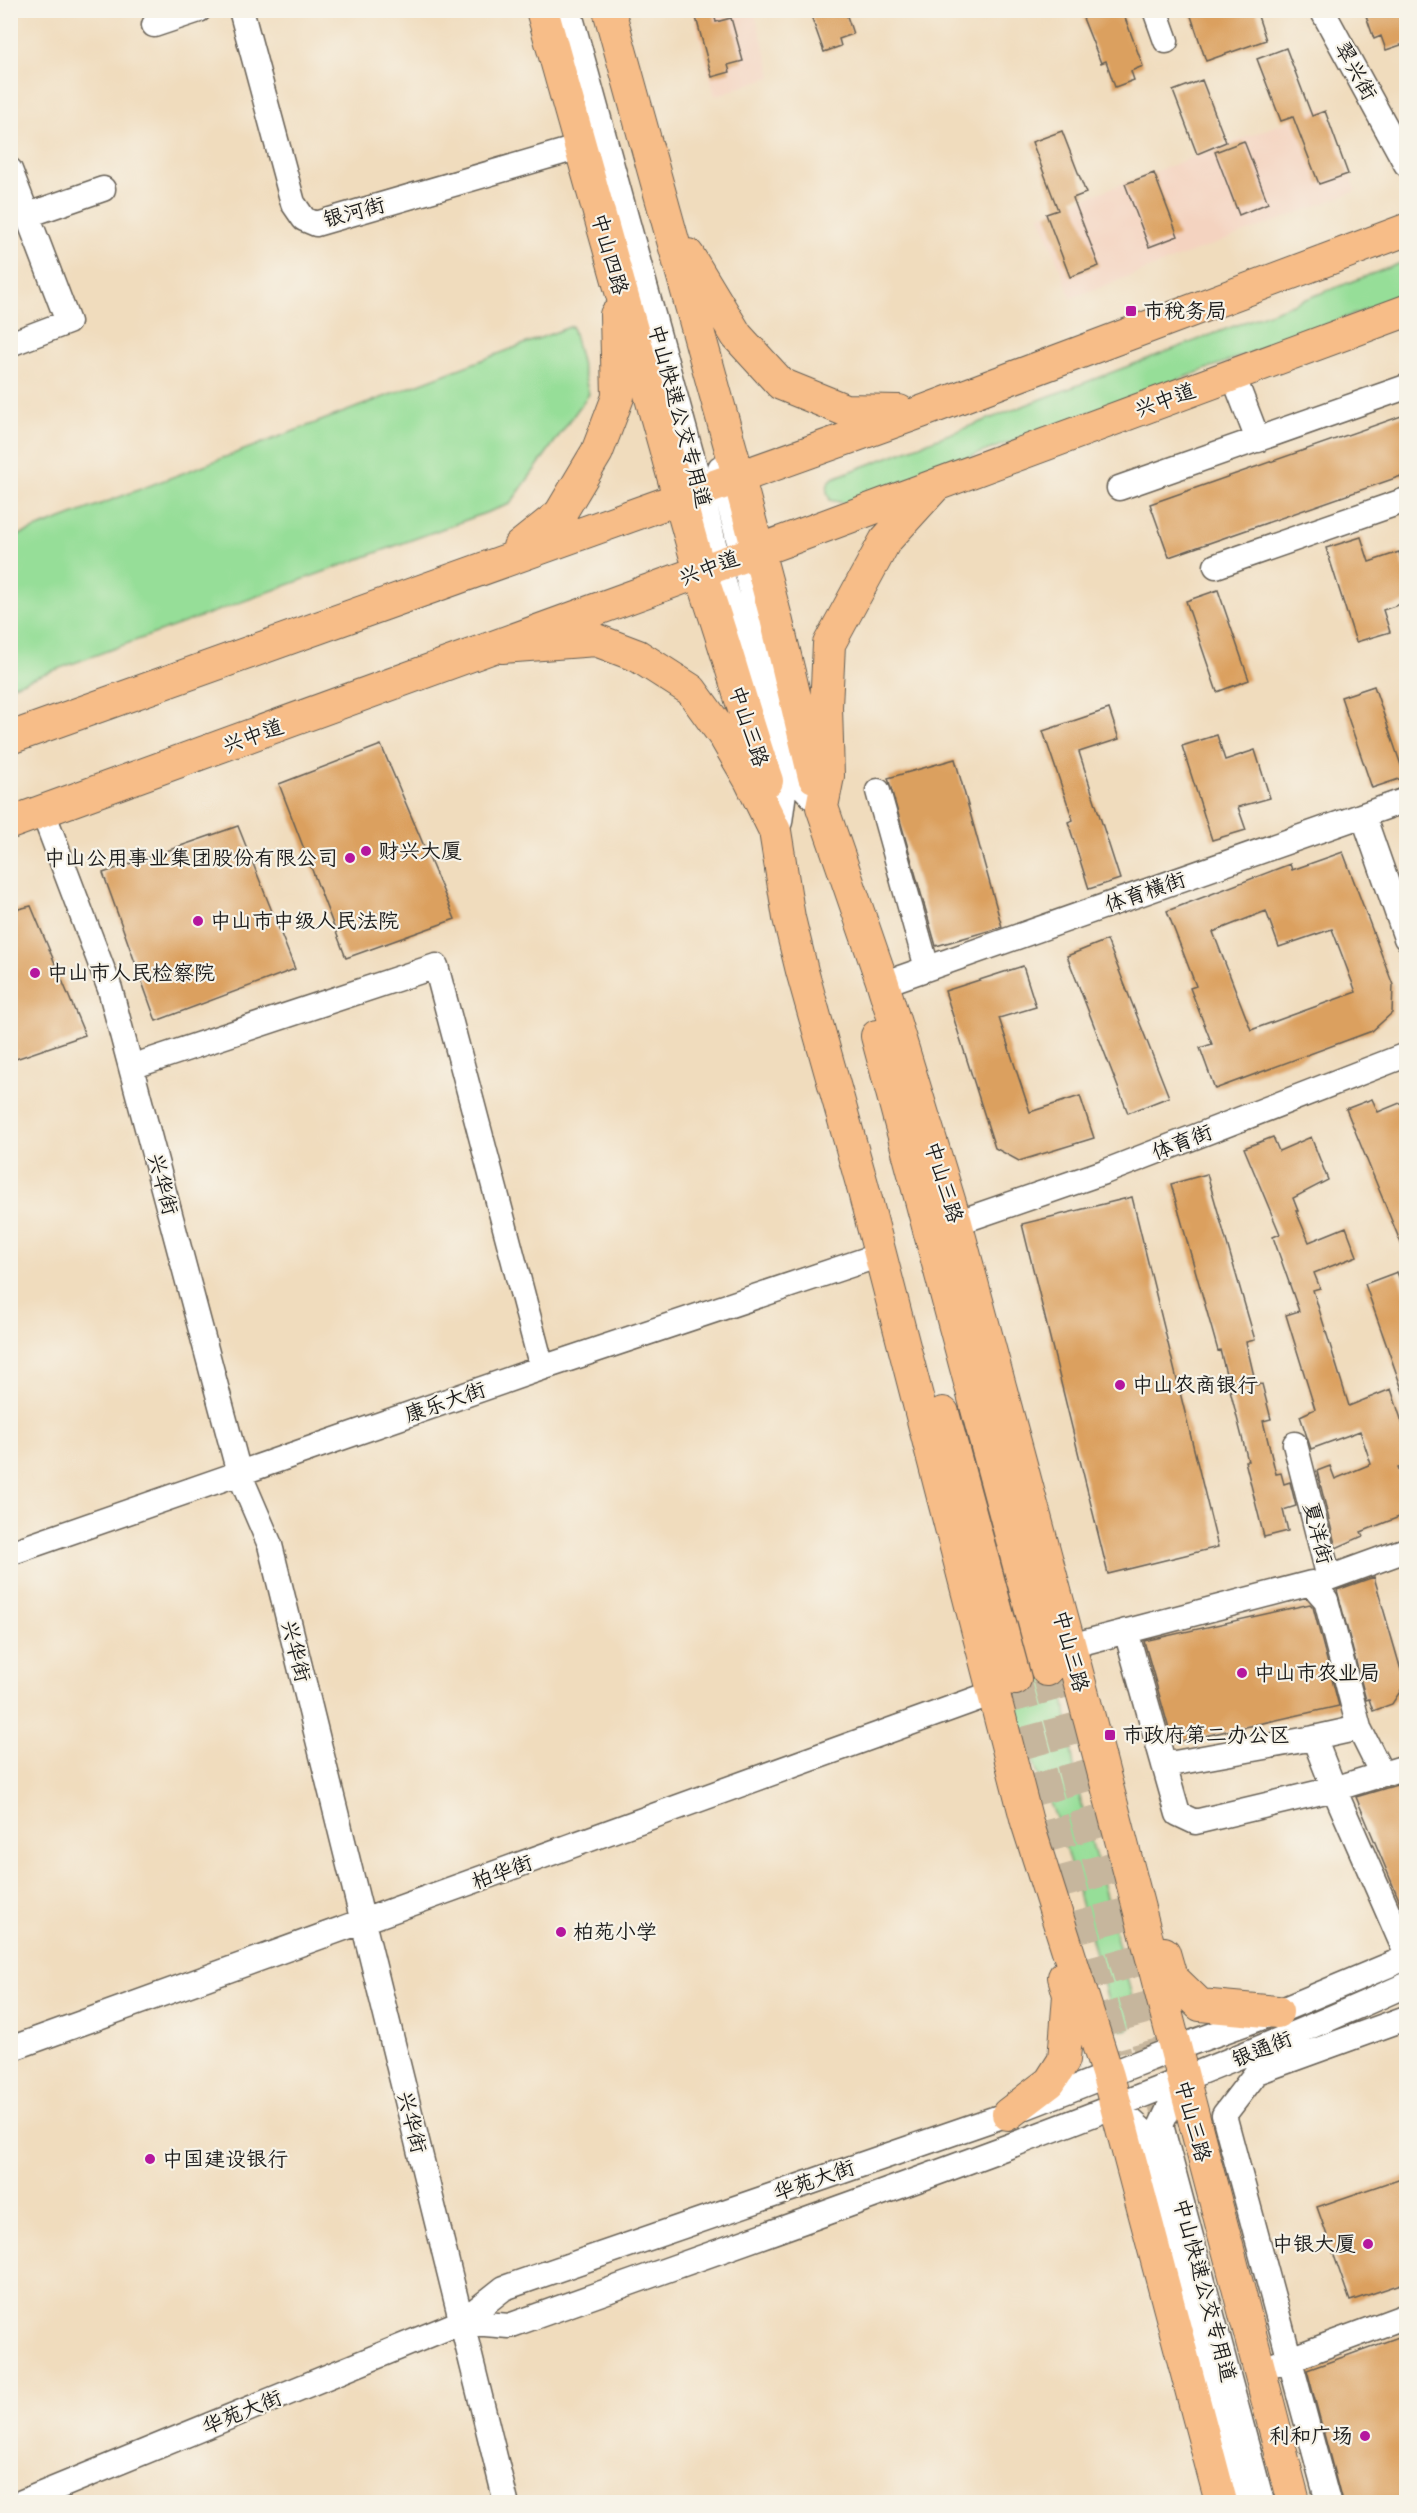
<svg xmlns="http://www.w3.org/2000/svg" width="1417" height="2513" font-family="'Shantell Sans','LXGW WenKai TC',sans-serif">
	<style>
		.built { fill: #f4d3c0 }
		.green { fill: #96de98; stroke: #597d5a; stroke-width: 1.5 }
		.building { fill: #dba05f; fill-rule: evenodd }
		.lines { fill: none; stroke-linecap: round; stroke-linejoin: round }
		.major-tunnel { stroke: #c6b69d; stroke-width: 32; stroke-dasharray: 32 16; stroke-linecap: butt }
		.minor-casing { stroke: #665f54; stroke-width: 27 }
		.major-casing { stroke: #665f54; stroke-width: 34 }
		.minor { stroke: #fff; stroke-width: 24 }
		.major { stroke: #f7bd88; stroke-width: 32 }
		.poi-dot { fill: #b5179e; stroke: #f7f3e8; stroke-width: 2 }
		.labels { text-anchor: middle; stroke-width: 4.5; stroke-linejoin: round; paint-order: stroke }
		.street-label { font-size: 21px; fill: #1c1c1c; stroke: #f7f3e8 }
		.poi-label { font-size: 21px; fill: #1c1c1c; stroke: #f7f3e8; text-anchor: start }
	</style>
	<rect width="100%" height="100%" fill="#f7f3e8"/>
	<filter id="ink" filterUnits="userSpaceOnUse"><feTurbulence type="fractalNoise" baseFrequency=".0167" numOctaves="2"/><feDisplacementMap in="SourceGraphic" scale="12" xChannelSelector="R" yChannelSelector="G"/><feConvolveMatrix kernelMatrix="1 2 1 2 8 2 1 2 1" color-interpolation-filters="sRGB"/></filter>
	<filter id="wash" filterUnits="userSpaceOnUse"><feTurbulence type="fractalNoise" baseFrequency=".008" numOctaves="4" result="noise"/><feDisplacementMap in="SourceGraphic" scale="24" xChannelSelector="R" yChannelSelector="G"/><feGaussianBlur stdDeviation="1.35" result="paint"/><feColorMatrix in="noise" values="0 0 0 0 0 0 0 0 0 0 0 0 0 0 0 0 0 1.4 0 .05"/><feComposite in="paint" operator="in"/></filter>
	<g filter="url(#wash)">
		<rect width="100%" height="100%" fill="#f0dcbd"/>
		<path class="built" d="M693,11H754L772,76L715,96Z
			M1325,107L1356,191L1071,298L1040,215Z"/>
		<path class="green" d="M1406,261V295L873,493L844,503L830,500L827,492L828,483L833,478Z
			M572,326L589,394L510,504L11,686V538Z
			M1060,1668L1076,1782L1137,2016C1133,2028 1125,2036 1115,2025L1059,1825L1002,1685Z"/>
		<g id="blocks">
			<path class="building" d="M694,10H713L716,22L731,18L743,61L728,65L730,72L712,77Z
				M809,10H845L853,34L839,39L841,46L824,52Z
				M1087,10H1122L1143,66L1131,71L1134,80L1115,87L1106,61L1101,63L1083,18L1089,15Z
				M1189,10H1256L1266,40L1206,61Z
				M1364,10H1407V43L1386,50L1381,36L1374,39Z
				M1286,48L1312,116L1325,111L1348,174L1319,184L1293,117L1281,121L1257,59Z
				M1202,80L1226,142L1197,154L1173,91Z
				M1062,131L1086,193L1073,198L1099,266L1070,277L1046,214L1058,210L1032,142Z
				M1244,141L1268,203L1239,215L1215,152Z
				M1154,173L1178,236L1149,247L1125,184Z
				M1407,414V474L1169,557L1150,504Z
				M1361,537L1369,562L1399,552L1407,577V602L1383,610L1390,632L1356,642L1326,548Z
				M1218,590L1249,680L1217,692L1186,601Z
				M1374,686L1405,777L1372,788L1341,697Z
				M1109,709L1119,739L1079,752L1120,879L1089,889L1068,822L1073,820L1043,731Z
				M1217,735L1225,760L1255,750L1270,798L1238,807L1246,830L1212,840L1182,746Z
				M381,745L455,919L346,958L279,784Z
				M955,759L1002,927L936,946L888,778Z
				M238,826L295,969L156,1021L103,873Z
				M1343,852L1393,985L1392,1013L1372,1031L1215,1089L1200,1048L1212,1044L1190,988L1196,986L1167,911L1290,864L1292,870ZM1266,911L1279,947L1332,929L1356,992L1251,1030L1213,932Z
				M31,906L85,1035L10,1061V911Z
				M1107,940L1169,1097L1128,1113L1067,956Z
				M1023,966L1036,1007L999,1018L1030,1112L1080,1096L1094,1138L1019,1161L995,1148L945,991Z
				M1372,1099L1378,1112L1407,1100V1258L1346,1109Z
				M1273,1137L1279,1151L1311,1137L1328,1180L1293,1198L1298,1211H1296L1309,1242L1346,1227L1357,1256L1314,1273L1320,1288L1313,1290L1349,1406L1391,1389L1407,1437V1466L1398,1468L1407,1491V1514L1361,1532L1363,1536L1336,1548L1317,1471L1330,1466L1335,1479L1371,1464L1360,1431L1311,1449L1300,1416L1315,1409L1286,1315L1299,1311L1273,1237L1280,1234L1244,1148Z
				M1207,1174L1255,1340L1246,1342L1256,1385L1262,1384L1271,1419L1263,1421L1276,1474L1281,1473L1284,1484L1290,1482L1296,1506L1283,1510L1288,1531L1264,1537L1245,1461H1248L1220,1350L1218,1351L1171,1184Z
				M1132,1197L1218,1547L1108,1574L1022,1224Z
				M1397,1272L1407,1298V1395H1404L1365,1284Z
				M1374,1577L1405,1684L1392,1704L1373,1711L1369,1699L1366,1700L1337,1590Z
				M1310,1604L1313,1607L1339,1706L1173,1743L1144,1641Z
				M1407,1782V1919L1356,1797Z
				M1407,2176V2282L1350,2301L1317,2207Z
				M1407,2334V2502H1342L1307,2370Z"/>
		</g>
	</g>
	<g filter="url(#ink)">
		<use href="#blocks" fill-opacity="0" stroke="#665f54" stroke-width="1.5"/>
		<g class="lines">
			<path class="major-tunnel" d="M1047,1670L1168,2118
				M1015,1679L1116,2055"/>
			<defs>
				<path id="minor" d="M241,10L293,203L304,219L316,224L580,147
					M569,10L701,489L719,565L784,792L780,822
					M1155,10L1166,41
					M1322,10L1406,164
					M154,25L199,10
					M10,170L68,322L10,344
					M28,215L103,189
					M1233,375L1258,440
					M720,468L801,785L822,807
					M1119,488L1406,387
					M1216,566L1406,500
					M878,791L927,968
					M43,812L110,989L239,1473L270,1545L506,2502
					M1363,815L1406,938
					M883,984L1406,800
					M131,1067L436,966L542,1368
					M956,1223L1104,1172L1406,1055
					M1295,1444L1329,1578L1406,1550
					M10,1553L542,1368L880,1255
					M1126,1631L1178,1814L1195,1822L1334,1789L1314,1738L1164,1765
					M1070,1646L1311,1583L1326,1600L1359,1728L1382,1774
					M1314,1738L1359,1728
					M1406,1767L1334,1789L1406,1953
					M10,2049L993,1693
					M1182,2080L1161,2125L1262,2502
					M1115,2106L1143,2131L1241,2502
					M461,2322L509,2326C810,2218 1114,2116 1406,1985
					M1274,2365L1406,2316
					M22,2502L461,2322L504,2288L1008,2114L1174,2049L1277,2012L1406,1958
					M1328,2502L1224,2115L1257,2072L1406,2018"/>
				<path id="major" d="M542,10L700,572C725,641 743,712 767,781
					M609,10L738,475L776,618L814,777
					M688,255L737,336L781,384L845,410L899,411
					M936,485L885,541L829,644L826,707L828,776L822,807L883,984L956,1223L1090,1721L1294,2502
					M519,547L560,514L597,452L618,397L616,315
					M502,647L596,640L638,656L691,690L725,737L750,780L775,831L789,918L802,971L862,1184L1027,1822L1108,2076L1221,2502
					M10,738L921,412L1406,230
					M10,823C477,656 941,483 1406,311
					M877,1036L1047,1670
					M943,1413L1015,1679
					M1164,1953L1171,1977L1200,2005L1277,2012
					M1008,2114L1050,2082L1064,2060L1069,1995L1064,1977"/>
			</defs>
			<use href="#minor" class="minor-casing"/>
			<use href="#major" class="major-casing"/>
			<use href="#minor" class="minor"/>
			<use href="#major" class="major"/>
		</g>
	</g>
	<g class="poi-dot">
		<rect x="1125" y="305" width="12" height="12" rx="3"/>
		<circle cx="366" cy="851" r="6"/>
		<circle cx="350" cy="858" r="6"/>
		<circle cx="198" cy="921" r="6"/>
		<circle cx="35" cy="973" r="6"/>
		<circle cx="1120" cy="1385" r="6"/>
		<circle cx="1242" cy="1673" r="6"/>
		<rect x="1104" y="1729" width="12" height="12" rx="3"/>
		<circle cx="561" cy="1932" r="6"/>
		<circle cx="150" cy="2159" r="6"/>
		<circle cx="1368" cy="2244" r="6"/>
		<circle cx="1365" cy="2436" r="6"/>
	</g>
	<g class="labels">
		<g class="street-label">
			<text transform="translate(1356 71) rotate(61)" y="7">翠兴街</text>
			<text transform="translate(354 212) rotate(-15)" y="7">银河街</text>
			<text transform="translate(610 254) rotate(74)" y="7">中山四路</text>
			<text transform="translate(1165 400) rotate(-20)" y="7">兴中道</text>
			<text transform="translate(680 416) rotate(75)" y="7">中山快速公交专用道</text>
			<text transform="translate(709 568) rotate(-21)" y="7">兴中道</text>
			<text transform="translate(749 726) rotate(72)" y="7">中山三路</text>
			<text transform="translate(253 736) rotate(-20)" y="7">兴中道</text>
			<text transform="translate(1145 892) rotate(-19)" y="7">体育横街</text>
			<text transform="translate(1182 1142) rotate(-21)" y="7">体育街</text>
			<text transform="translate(944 1182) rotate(73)" y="7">中山三路</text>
			<text transform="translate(163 1184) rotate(75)" y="7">兴华街</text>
			<text transform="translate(445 1402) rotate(-19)" y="7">康乐大街</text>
			<text transform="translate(1318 1533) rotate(76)" y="7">夏洋街</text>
			<text transform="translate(296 1651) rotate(76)" y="7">兴华街</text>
			<text transform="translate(1071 1651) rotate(75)" y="7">中山三路</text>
			<text transform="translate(502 1872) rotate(-20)" y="7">柏华街</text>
			<text transform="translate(1262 2049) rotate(-22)" y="7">银通街</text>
			<text transform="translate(1193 2121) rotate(75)" y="7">中山三路</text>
			<text transform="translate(412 2122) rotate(76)" y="7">兴华街</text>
			<text transform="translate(814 2180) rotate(-19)" y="7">华苑大街</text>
			<text transform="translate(1205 2290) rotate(75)" y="7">中山快速公交专用道</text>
			<text transform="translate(242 2412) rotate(-22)" y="7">华苑大街</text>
		</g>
		<g class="poi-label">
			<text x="1143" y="318">市税务局</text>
			<text x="378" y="858">财兴大厦</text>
			<text x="338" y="865" text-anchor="end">中山公用事业集团股份有限公司</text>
			<text x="210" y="928">中山市中级人民法院</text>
			<text x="47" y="980">中山市人民检察院</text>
			<text x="1132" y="1392">中山农商银行</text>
			<text x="1254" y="1680">中山市农业局</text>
			<text x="1122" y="1742">市政府第二办公区</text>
			<text x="573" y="1939">柏苑小学</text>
			<text x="162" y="2166">中国建设银行</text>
			<text x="1356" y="2251" text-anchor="end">中银大厦</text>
			<text x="1353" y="2443" text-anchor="end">利和广场</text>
		</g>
	</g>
	<rect width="1417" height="2513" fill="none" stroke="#f7f3e8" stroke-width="36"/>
</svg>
